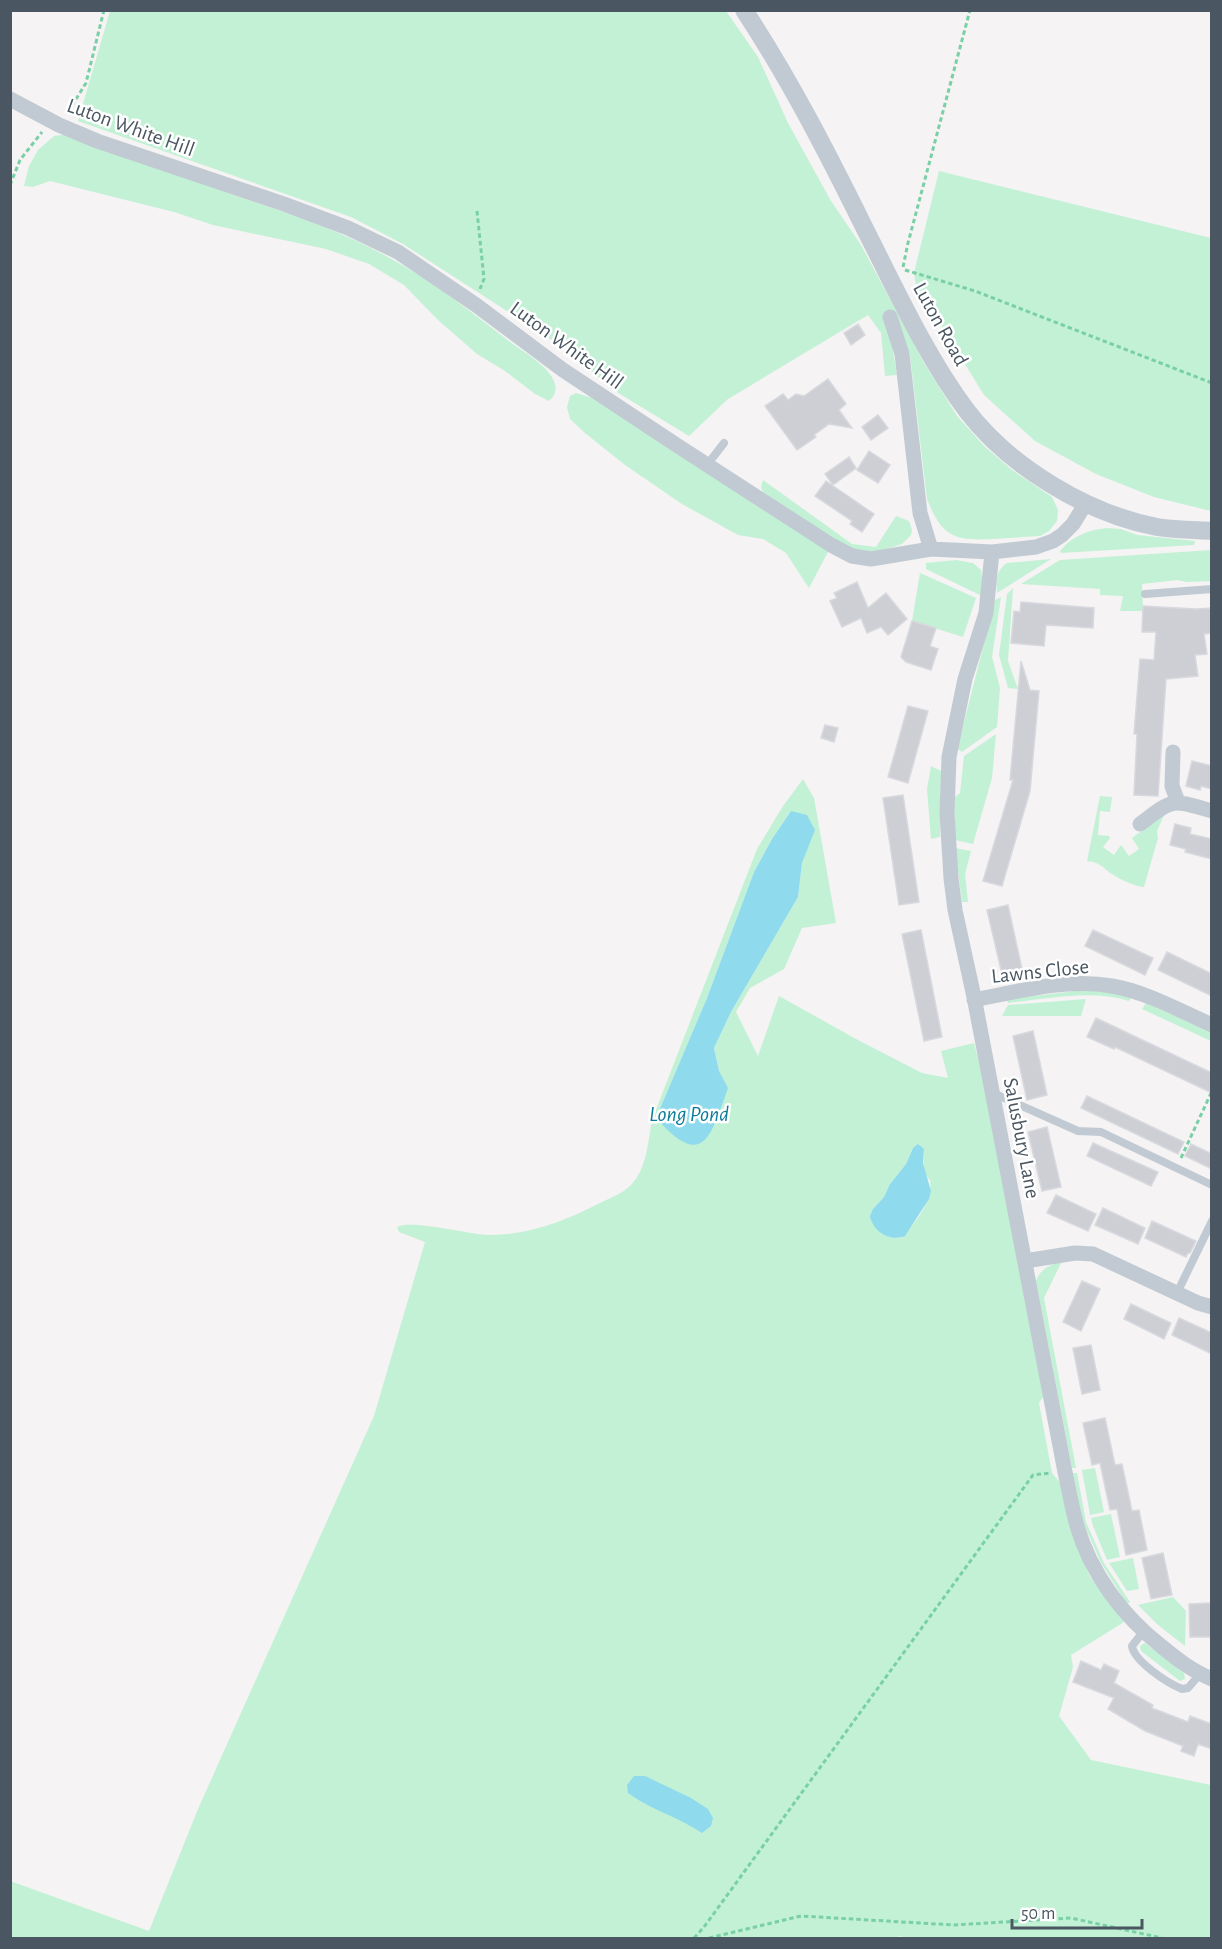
<svg xmlns="http://www.w3.org/2000/svg" width="1222" height="1949" font-family="'Alegreya Sans',sans-serif">
	<style>
		.green { fill: #c3f1d5; fill-rule: evenodd }
		.water { fill: #90daee }
		.building { fill: #cdcfd5; stroke: #d7d9de; stroke-width: 1.5 }
		.lines { fill: none; stroke-linecap: round; stroke-linejoin: round }
		.path { stroke: #7ad0a6; stroke-width: 3; stroke-dasharray: 4.5 3; stroke-linecap: butt }
		.service { stroke: #c1cad2; stroke-width: 8 }
		.minor { stroke: #c1cad2; stroke-width: 15 }
		.tertiary { stroke: #c1cad2; stroke-width: 18 }
		.labels { text-anchor: middle; stroke-width: 5; stroke-linejoin: round; paint-order: stroke }
		.street-label { font-size: 21px; fill: #4a5661; stroke: #fff }
		.water-label { font-size: 22px; font-style: italic; fill: #0c7c9b; stroke: #fff }
	</style>
	<rect width="100%" height="100%" fill="#f5f3f3"/>
	<path class="green" d="M110,11H726L758,57L788,123L831,201L861,245L924,363L957,416L984,446L1012,470L1052,497L1058,510L1057,521L1049,531L1040,536C1024,537 1009,538 993,539C954,541 942,537 927,499L910,355L905,339L887,315L897,375L885,376L881,333L868,315L728,399L689,436L610,388L583,363L561,346L403,244L351,217L78,121Z
		M69,134C123,154 177,175 231,194C287,213 344,231 395,261C438,285 475,315 514,345C529,355 572,381 549,401L535,394L505,371L477,354L438,320L404,285L369,264L326,249L213,225L174,212L50,181L33,187L24,186L29,166L38,150L54,136Z
		M939,171L1211,238V511L1154,497L1096,474L1035,441L984,395L916,285L914,273Z
		M576,393L602,401L829,550L809,588L786,553L763,539L738,535L682,504L625,465L585,433L570,419L567,407L570,396Z
		M763,480L852,544L876,547L896,516L909,521L912,530L911,535L902,544L875,553L851,549L820,533L763,492L761,487Z
		M1107,528L1121,529L1137,535L1195,541L1194,545L1061,553L1060,551C1072,536 1088,530 1107,528Z
		M1211,550V581L1187,582L1177,580L1142,584L1143,611H1120L1123,596L1100,595V589L1021,584L1060,560Z
		M1051,559L997,593C996,581 996,570 1007,563Z
		M956,560L973,563L981,570L984,597L926,569V563Z
		M920,573L976,598L963,637L912,621Z
		M1013,588L1008,661L1018,689L1008,688L999,655L1007,594Z
		M1001,597L992,657L1000,688L997,727L962,752L958,749V746L995,600Z
		M996,734L992,778L973,844L955,840L954,798L960,793L964,756Z
		M931,766L941,771L940,837L931,839L927,789Z
		M803,779L814,798L836,923L802,928L784,969L750,988L736,1012L758,1056L779,996L856,1039L922,1073L948,1078L941,1051L974,1043L985,1085L1045,1394L1039,1403L1052,1473L1062,1485L1080,1553L1090,1577L1124,1622L1071,1655L1073,1667L1059,1716L1091,1760L1211,1785V1938H907L899,1936L898,1938H11L10,1881L149,1931L198,1809L374,1416L425,1242L399,1232L397,1227C409,1220 461,1232 477,1234C520,1239 563,1222 600,1203C610,1198 623,1193 631,1185C647,1169 648,1141 652,1120L757,849L783,806ZM791,811L814,830L802,863L798,897L731,1012L714,1048L719,1071L727,1088L656,1118L707,998L754,872L772,839ZM913,1148L924,1149C924,1157 923,1165 925,1173C926,1176 929,1178 930,1181C934,1200 913,1227 900,1238L890,1237L881,1233L873,1209L884,1197L890,1184L906,1164Z
		M1100,796L1112,797L1110,812L1100,811L1098,835L1109,836L1110,838L1103,847L1114,855L1121,845L1129,856L1139,849L1132,838L1164,815L1157,831L1158,838L1144,887C1134,886 1121,880 1112,874C1101,867 1102,863 1087,861Z
		M955,848L971,851L965,874L968,902H962Z
		M1093,989L1132,996L1129,1001C1090,989 1047,999 1008,1003L1007,999Z
		M1086,999L1081,1016H1002L1008,1005Z
		M1146,1003L1211,1032V1041L1142,1009Z
		M1062,1261L1044,1298L1076,1468H1072L1036,1281C1040,1269 1050,1265 1062,1261Z
		M1095,1468L1104,1512L1090,1515L1082,1470Z
		M1073,1473H1077L1086,1522L1104,1563L1130,1602L1127,1604L1101,1563L1083,1522Z
		M1111,1514L1120,1557L1107,1560L1093,1526L1091,1518Z
		M1133,1558L1139,1589L1127,1591L1109,1563Z
		M1173,1597L1186,1611L1185,1646L1158,1625L1138,1605Z
		M1145,1643L1184,1673L1185,1679L1180,1681L1141,1651L1140,1646Z"/>
	<path class="water" d="M791,811L807,815L815,830L802,863L798,897L731,1012L714,1048L719,1071L728,1088C711,1135 704,1172 656,1118L707,998L754,872L772,839Z
		M918,1144L924,1149L923,1163L931,1191L929,1199L905,1236C890,1242 873,1232 870,1216L873,1209L884,1197L890,1184L906,1164L913,1148Z
		M634,1776H645L691,1798L708,1809L713,1818L711,1826L702,1833C679,1817 651,1810 628,1793L627,1785Z"/>
	<path class="building" d="M858,324L865,335L851,345L844,333Z
		M828,379L846,404L839,410L852,428L829,424L814,435L816,437L797,450L765,406L783,394L788,400L796,394L804,396Z
		M878,415L888,428L871,440L862,427Z
		M869,451L890,465L878,483L857,470Z
		M849,457L856,468L833,485L825,474Z
		M826,481L874,514L862,532L850,524L852,521L815,496Z
		M857,582L868,608L886,593L907,619L888,635L881,627L867,633L861,618L842,627L830,601L837,598L834,593Z
		M1021,602L1094,608L1093,628L1046,625L1044,646L1011,643L1014,611L1020,612Z
		M1143,606L1196,609L1212,608V633L1204,634L1207,654L1195,655L1198,676L1166,679L1158,796L1134,795L1137,734H1134L1140,659L1154,660L1156,632H1142Z
		M912,621L936,628L930,646L938,649L931,670L906,662L901,657Z
		M1021,661L1030,690L1039,691L1030,791L1002,886L983,881L1013,780H1010Z
		M908,706L928,711L908,783L888,777Z
		M825,725L838,728L834,742L821,738Z
		M1192,761L1212,766V789L1201,786L1200,790L1186,786Z
		M903,795L919,902L899,905L883,798Z
		M1175,824L1191,828L1190,834L1212,839V859L1185,852L1186,849L1170,845Z
		M1008,905L1022,969L1002,974L987,910Z
		M921,930L942,1037L924,1041L902,934Z
		M1093,930L1153,958L1145,975L1085,946Z
		M1167,952L1212,974V996L1158,970Z
		M1096,1018L1212,1073V1093L1115,1047L1114,1049L1087,1037Z
		M1033,1031L1047,1095L1027,1100L1013,1036Z
		M1087,1096L1184,1142L1178,1154L1081,1108Z
		M1047,1127L1061,1187L1042,1191L1028,1132Z
		M1093,1143L1158,1172L1151,1186L1087,1156Z
		M1191,1144L1212,1154V1169L1185,1156Z
		M1056,1195L1096,1214L1088,1231L1047,1213Z
		M1103,1208L1145,1228L1138,1244L1095,1225Z
		M1152,1221L1196,1241L1190,1253H1188L1186,1257L1145,1238Z
		M1082,1281L1100,1289L1081,1331L1063,1322Z
		M1131,1304L1171,1323L1164,1339L1124,1319Z
		M1179,1318L1212,1333V1354L1172,1335Z
		M1091,1345L1100,1390L1082,1394L1073,1348Z
		M1105,1418L1115,1465L1122,1464L1132,1511L1139,1510L1147,1550L1126,1555L1117,1509L1110,1510L1100,1463L1092,1465L1083,1423Z
		M1163,1553L1172,1595L1151,1599L1142,1558Z
		M1210,1603L1212,1604V1637H1190L1189,1604Z
		M1081,1661L1101,1670L1104,1664L1119,1671L1114,1683L1153,1705L1152,1708L1188,1722L1190,1716L1212,1724V1749L1198,1744L1194,1756L1181,1751L1183,1746L1145,1731L1108,1709L1114,1698L1073,1682Z"/>
	<g class="lines">
		<path class="path" d="M68,112L86,83L104,10
			M10,185L20,160L42,132
			M477,211L484,279L480,289
			M903,267L908,243L970,10
			M905,270L975,291L1212,383
			M1181,1158L1212,1091
			M694,1938L704,1927L1033,1475L1051,1473
			M709,1938L801,1916L954,1925L1071,1918L1162,1938"/>
		<path class="service" d="M707,465L724,443
			M1145,594L1212,589
			M993,1093L1078,1131L1101,1132L1212,1185
			M1177,1293L1212,1221
			M1143,1632L1132,1646C1134,1661 1167,1683 1182,1689L1188,1688L1200,1674"/>
		<path class="minor" d="M10,99L59,125L97,141L284,204L348,228L398,252L476,305L563,370L678,446L831,545L852,556L871,559L931,549L992,552L1036,547L1053,541L1062,535L1073,524L1086,503
			M890,317L902,354L920,513L931,549
			M992,552L986,613L965,679L949,757L947,813L951,878L955,910L974,997L1065,1472C1069,1490 1072,1508 1077,1526C1091,1574 1123,1616 1161,1646C1177,1659 1192,1671 1212,1679
			M1173,752L1172,786L1178,802
			M1140,824C1175,798 1170,799 1212,811
			M974,1000C1019,991 1067,978 1112,986C1147,992 1180,1011 1212,1025
			M1025,1261L1075,1253L1093,1254L1198,1303L1212,1307"/>
		<path class="tertiary" d="M744,10C790,80 828,154 865,229C895,288 927,358 967,411C1010,467 1088,514 1157,527C1175,530 1194,530 1212,531"/>
	</g>
	<g class="labels">
		<g class="street-label">
			<text transform="translate(131 127) rotate(20)" y="7">Luton White Hill</text>
			<text transform="translate(941 324) rotate(61)" y="7">Luton Road</text>
			<text transform="translate(567 345) rotate(36)" y="7">Luton White Hill</text>
			<text transform="translate(1040 971) rotate(-6)" y="7">Lawns Close</text>
			<text transform="translate(1022 1138) rotate(79)" y="7">Salusbury Lane</text>
		</g>
		<g class="water-label">
			<text x="689" y="1121">Long Pond</text>
		</g>
	</g>
	<rect width="1222" height="1949" fill="none" stroke="#4a5661" stroke-width="24"/>
	<path d="M1012 1919v9h130v-9" fill="none" stroke="#4a5661" stroke-width="3"/>
	<text x="1021" y="1919" font-size="18" fill="#4a5661" stroke="#ffffff" stroke-width="4.5" paint-order="stroke">50 m</text>
</svg>
